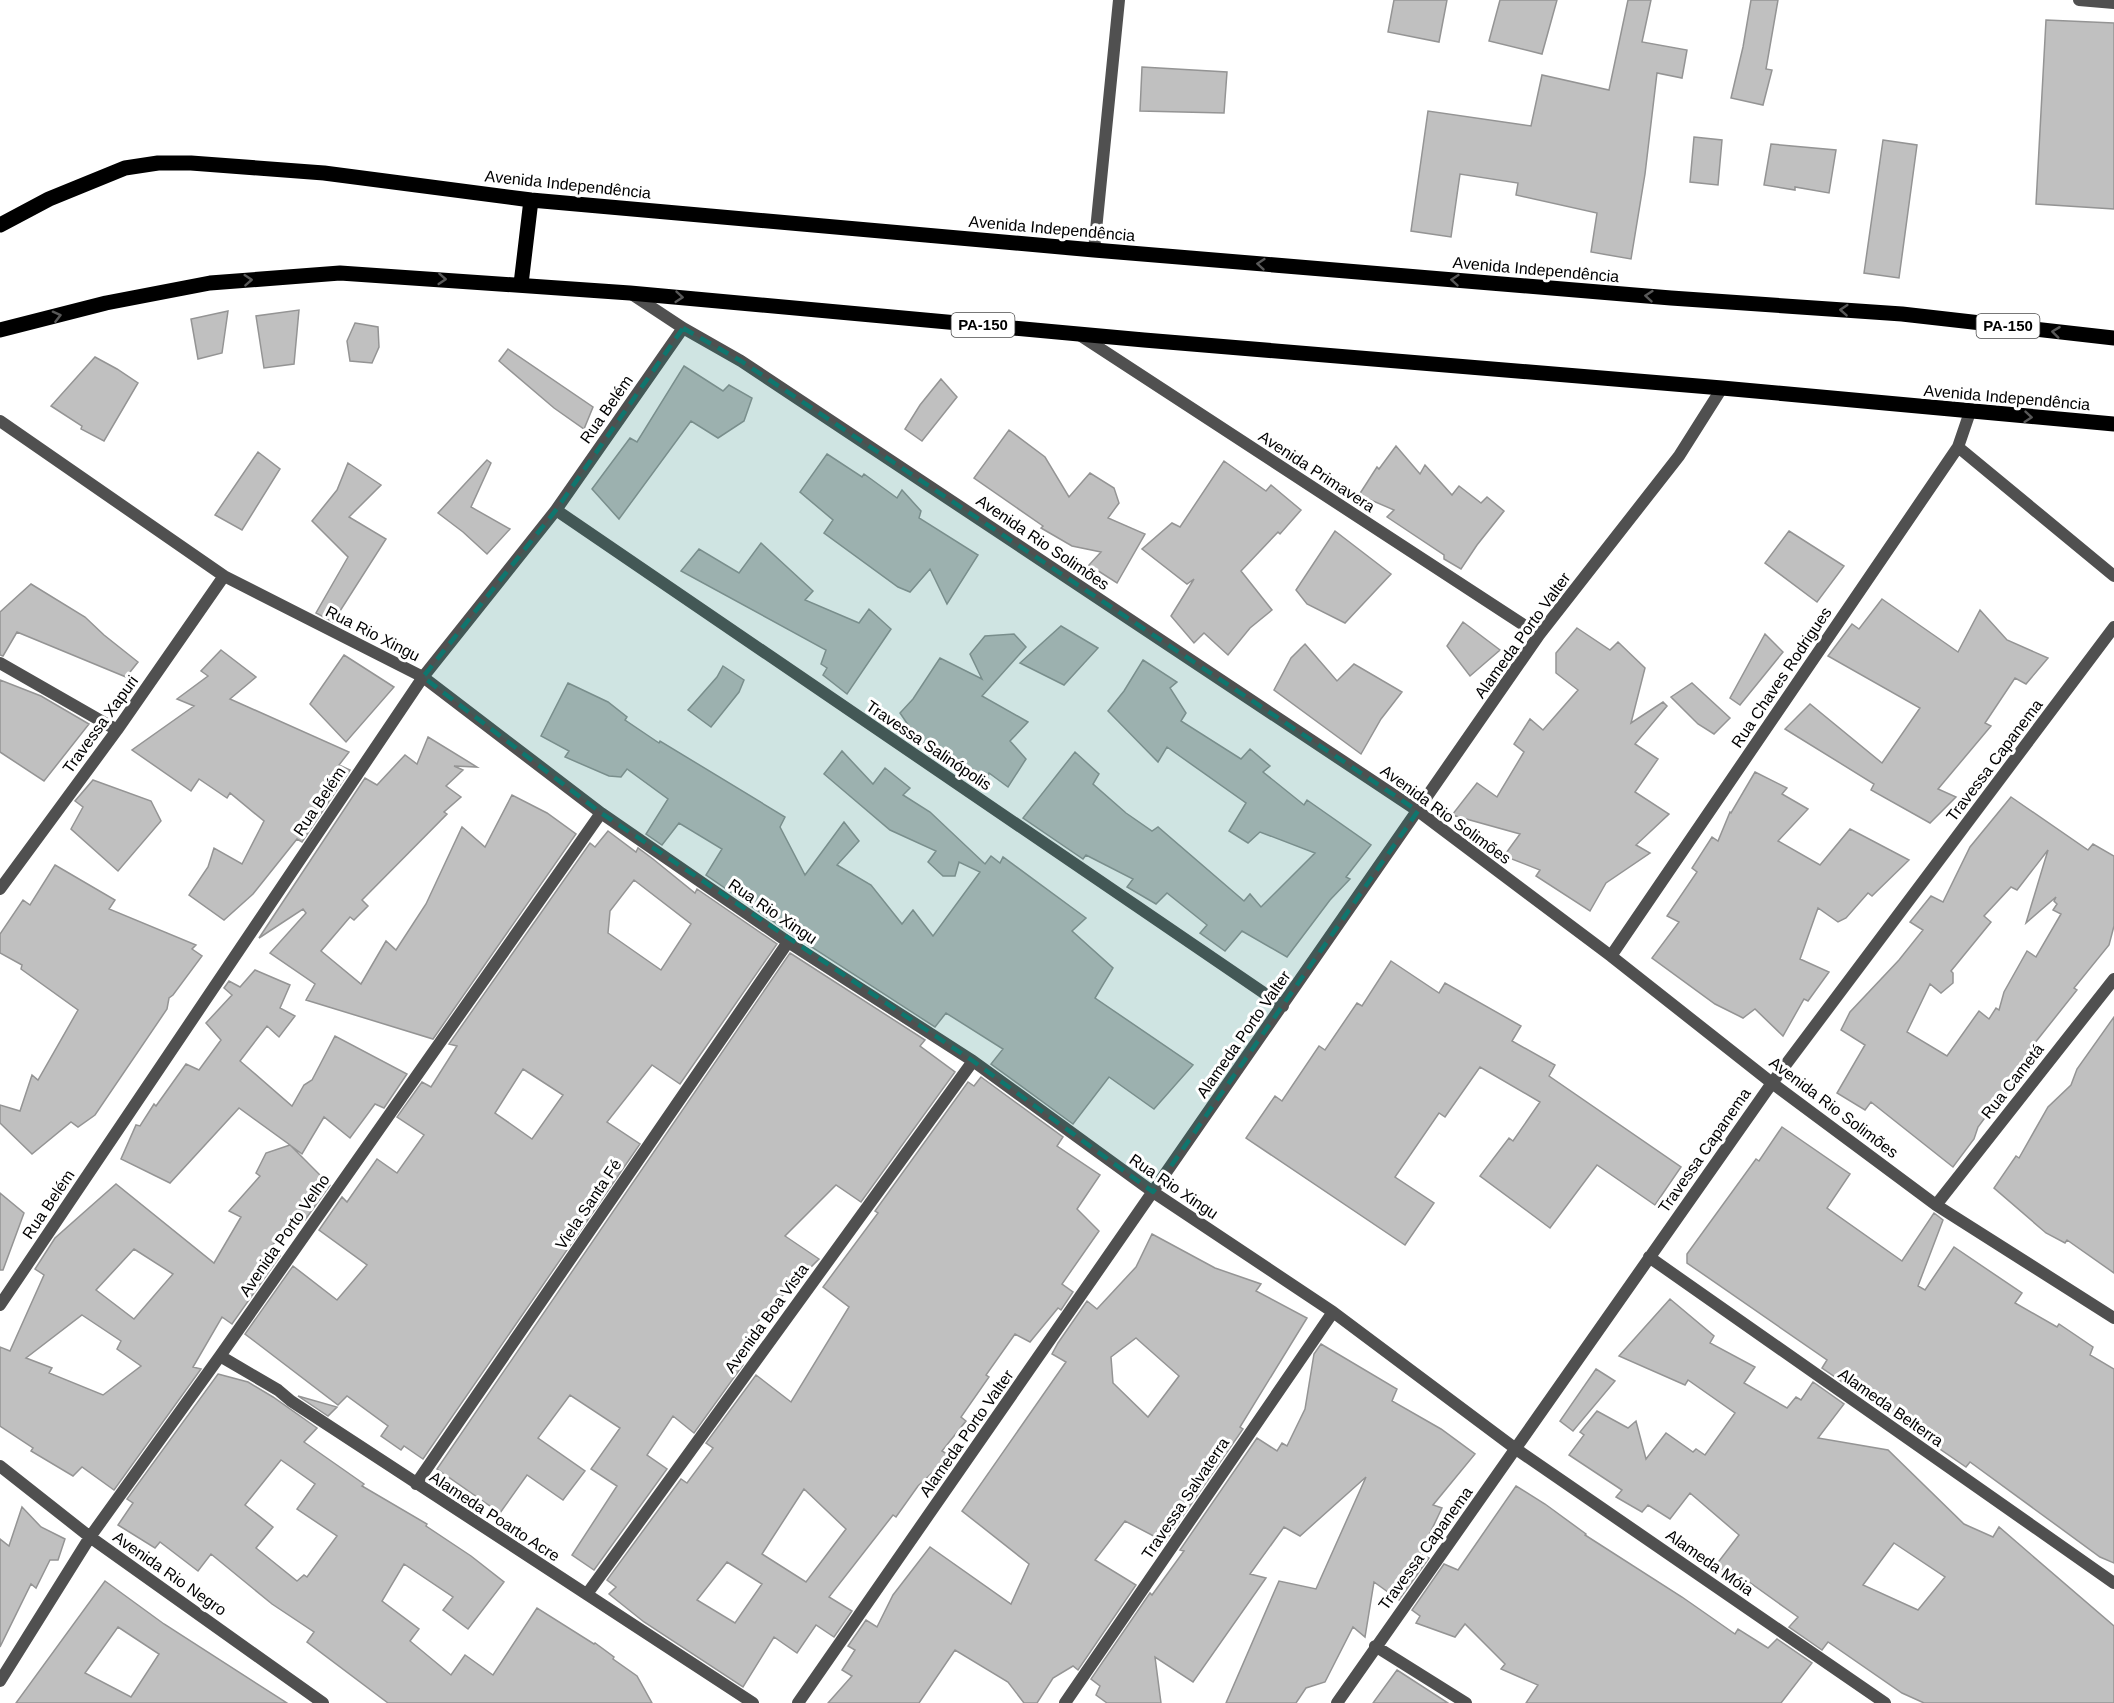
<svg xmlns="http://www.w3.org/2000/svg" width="2114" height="1703" font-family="Arial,sans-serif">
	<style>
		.building { fill: #c0c0c0; stroke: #949494; stroke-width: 1.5; fill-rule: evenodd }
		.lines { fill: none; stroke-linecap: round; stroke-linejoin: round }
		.street { stroke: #505050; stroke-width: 12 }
		.primary { stroke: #000; stroke-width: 15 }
		.oneway { stroke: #595959 }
		.marked { fill: #0f766e; fill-opacity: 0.2; stroke: #0f766e; stroke-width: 4.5; stroke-dasharray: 12 8; stroke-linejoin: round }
		.labels { text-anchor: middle; stroke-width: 6; stroke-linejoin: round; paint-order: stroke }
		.shield { fill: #fff; stroke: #4c4c4c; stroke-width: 1.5 }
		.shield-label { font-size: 15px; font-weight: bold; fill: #000 }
		.street-label { font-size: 16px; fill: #000; stroke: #fff }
	</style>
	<rect width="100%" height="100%" fill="#fff"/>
	<path class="building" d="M1394,0H1447L1439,42L1388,32Z
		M1500,0H1557L1542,54L1489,41Z
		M1628,0H1651L1642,42L1687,50L1682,78L1657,73L1645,174L1631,259L1591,252L1597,213L1516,195L1518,183L1460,174L1451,237L1411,231L1428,111L1531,126L1542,75L1609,90Z
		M1751,0H1778L1766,69L1772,70L1763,105L1731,98L1743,47Z
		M2046,20L2114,23V209L2036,204Z
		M1142,67L1227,72L1224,113L1140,111Z
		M1694,137L1722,140L1718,185L1690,182Z
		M1883,140L1917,145L1899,278L1864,273Z
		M1771,144L1836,150L1829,193L1795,187V190L1764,185Z
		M299,310L294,364L264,368L256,316Z
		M228,311L222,353L198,359L191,319Z
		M355,323L378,327L379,347L372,363L350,361L347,341Z
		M508,349L593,407L584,429L554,408L499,361Z
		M95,357L117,369L138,383L104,441L81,429L82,426L51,406Z
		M684,366L723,391L729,385L752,398L744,421L718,438L691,421L619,519L592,489L630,438L637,442Z
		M941,379L957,397L922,441L905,429L920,405Z
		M1009,430L1045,457L1069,497L1090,473L1114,488L1119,503L1108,518L1145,534L1117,583L1089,565L1101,552L1072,546L1041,528L1043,526L974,478Z
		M1396,446L1420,474L1425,465L1452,495L1459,486L1481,503L1487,497L1504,511L1477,545L1461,569L1444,559V555L1387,517L1394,510L1359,495L1377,467L1379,469Z
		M258,452L280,469L242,530L215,515Z
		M827,454L862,477L864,474L897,498L902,490L921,511L919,518L978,555L947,604L930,569L910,592L898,587L824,533L833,520L800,492Z
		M487,460L491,463L471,507L510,529L487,554L463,532L438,513Z
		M1224,461L1266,491L1271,485L1301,510L1280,534L1278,532L1241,571L1272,610L1250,628L1228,655L1204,633L1194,643L1171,616L1194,579L1187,584L1142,549L1172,523L1180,527Z
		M348,463L381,485L349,517L386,539L333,622L316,613L348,557L312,521L337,490Z
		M1335,531L1391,574L1345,623L1307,604L1296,590Z
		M1789,531L1844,566L1817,602L1765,563Z
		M761,543L813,591L805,600L859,623L869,609L891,629L847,694L823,675L827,668L821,664L826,650L681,571L699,549L739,573Z
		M31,584L85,617L104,635L138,662L126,677L17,632L3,656L0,655V612Z
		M1882,599L1958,652L1980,610L2007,640L2048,658L2026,684L2015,678L1985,723L1991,726L1938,789L1956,797L1930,823L1871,790L1874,784L1785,729L1810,704L1882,763L1920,708L1828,656L1852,624L1859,629Z
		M1463,622L1500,650L1470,676L1447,646Z
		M1061,626L1098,648L1064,685L1020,663Z
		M1577,628L1610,650L1618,642L1645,668L1631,723L1663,702L1667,706L1635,744L1658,759L1635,792L1669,814L1636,845L1650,853L1606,883L1590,911L1536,876L1540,870L1504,856L1520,834L1452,815L1477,783L1497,797L1524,752L1514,744L1530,719L1543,730L1578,690L1556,673V653Z
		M1014,634L1026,647L982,696L1028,722L1010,741L1026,759L1008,787L989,773L986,784L953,766L919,741L900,713L913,699L940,658L982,679L970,654L985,636Z
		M1765,634L1783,652L1740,705L1730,698Z
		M1305,644L1337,681L1354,664L1402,692L1381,719L1361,754L1274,690L1291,658Z
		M221,650L256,677L230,699L349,752L339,765L350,770L302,842L297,839L253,894L224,920L189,895L208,867L214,848L242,864L264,821L230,793L227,798L199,779L191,791L132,750L194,706L177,699L208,676L201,671Z
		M344,655L394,687L346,742L310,704Z
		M1143,660L1177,682L1170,688L1186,713L1181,721L1241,759L1250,749L1270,766L1263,772L1304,805L1307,800L1371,845L1346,877L1350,879L1330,900L1287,957L1242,931L1225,951L1200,933L1207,925L1167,893L1156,904L1127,887L1133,879L1086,855L1083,859L1023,818L1075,752L1099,774L1093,784L1126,813L1152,831L1158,827L1244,901L1250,894L1261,907L1315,853L1260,832L1248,843L1229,831L1246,803L1167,747L1158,762L1108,711L1124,691Z
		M723,666L744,680L739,692L711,727L688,710L717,677Z
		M0,680L41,696L89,724L44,781L0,752Z
		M568,683L608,702L627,717L625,720L659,743L660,741L785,817L780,827L805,875L844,822L859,841L837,865L871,885L902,924L913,910L933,936L980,872L959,862L955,876H943L928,862L936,851L890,830L824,774L842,751L873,784L885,768L910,788L903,795L930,812L985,864L991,856L1000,863L1003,857L1086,918L1072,931L1113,968L1095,998L1193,1065L1154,1109L1109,1077L1073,1124L991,1064L1003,1049L946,1013L935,1027L793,935L706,875L722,849L679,823L662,845L646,834L668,799L627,769L621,777L609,776L565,757L569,751L541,736Z
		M1692,683L1730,718L1714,734L1698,724L1671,697Z
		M428,737L477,767L454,766L463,770L446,786L461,797L444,812L447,814L362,900L368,906L354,920L350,917L321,951L361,984L386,941L396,950L426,904L462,827L485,847L512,795L547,813L576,834L433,1039L306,1000L315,984L270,953L306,913L303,909L259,938L365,778L377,785L405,755L417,764Z
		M1755,772L1787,788L1782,794L1808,809L1778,841L1820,865L1850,829L1909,860L1872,896L1868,893L1846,918L1838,922L1818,908L1800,959L1829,972L1808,1001L1804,999L1783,1036L1755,1009L1743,1018L1715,1004L1652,958L1679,922L1667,916L1697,872L1692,868L1712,837L1718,841L1730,812L1731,813Z
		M93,780L151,801L161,821L118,871L71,829L83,807L75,801Z
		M2011,797L2088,850L2093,844L2114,856V926L2109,945L2074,988L2077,990L2030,1049L2036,1053L2006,1094L2004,1092L1978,1127L1974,1139L1953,1167L1871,1102L1865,1110L1837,1093L1865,1045L1841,1030L1850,1012L1899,960L1923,930L1910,922L1931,896L1943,902L1970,847ZM2048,850L2026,923L2056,897L2054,901L2057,904L2053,910L2061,914L2036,957L2027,951L2004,992L1999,1010L1996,1008L1989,1019L1979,1011L1947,1056L1907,1032L1930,984L1941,993L1953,983V973L1951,971L1991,922L1984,916L2011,887L2017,890Z
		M608,831L636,852L638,848L653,859L695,893L697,889L777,944L680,1084L652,1065L607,1122L640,1144L423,1459L404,1446L401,1450L381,1436L388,1426L347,1396L338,1405L245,1334L293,1266L337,1300L367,1265L319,1230L342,1197L347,1202L377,1159L397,1173L424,1135L397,1117L422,1082L431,1087L457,1046L449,1044L590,843L595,847ZM634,880L691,924L661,970L608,933L610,911ZM523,1069L563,1095L532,1139L495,1113Z
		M55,865L115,900L109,909L196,945L192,949L202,956L173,995L169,998L167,1009L95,1115L78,1127L71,1122L32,1154L0,1123V1105L20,1111L32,1075L38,1080L78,1010L21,969L22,965L0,953V934L23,900L30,905Z
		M790,953L925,1040L920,1046L955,1072L861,1202L836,1185L785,1236L819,1259L762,1316L746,1339L733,1357L743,1365L694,1433L673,1416L647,1455L667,1469L594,1570L572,1555L617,1486L591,1469L620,1428L570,1395L538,1438L585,1471L563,1500L527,1475L500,1513L437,1469Z
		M1391,961L1439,993L1445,983L1521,1026L1512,1041L1555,1065L1549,1076L1681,1167L1655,1205L1597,1165L1550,1228L1480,1176L1509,1138L1513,1141L1540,1102L1480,1067L1445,1117L1439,1113L1395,1177L1434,1203L1405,1245L1246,1138L1275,1096L1282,1101L1319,1046L1325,1050L1357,1003L1362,1006Z
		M255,970L290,985L280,1008L295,1016L279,1037L267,1026L240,1061L292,1106L304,1085L312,1080L335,1036L407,1074L384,1108L375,1104L350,1138L324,1117L302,1154L290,1145L330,1185L305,1220L302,1218L269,1248L280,1256L232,1324L222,1317L193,1367L201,1369L114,1490L82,1467L73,1476L31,1451L33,1448L0,1426V1347L10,1351L44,1275L35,1269L55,1238L116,1184L214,1263L241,1217L229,1211L260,1176L256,1173L266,1153L290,1145L239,1108L170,1183L121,1159L136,1125L140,1126L154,1104L156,1106L186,1064L199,1070L221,1040L206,1023L232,995L224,988L229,981L240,987ZM134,1249L173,1274L134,1319L96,1290ZM82,1315L121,1341L117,1349L141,1366L103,1395L49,1373L52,1368L26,1358Z
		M2114,1017V1273L2067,1240L2065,1243L2046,1233L1994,1188L2016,1156L2019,1158L2048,1107L2071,1085L2077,1069Z
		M981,1077L1063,1137L1057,1146L1100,1175L1077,1209L1099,1231L1062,1284L1073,1292L1061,1310L1058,1308L1030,1342L1015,1334L986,1375L989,1377L961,1417L966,1421L942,1451L950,1456L918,1486L896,1517L893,1515L829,1597L852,1611L834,1637L816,1625L797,1653L774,1637L743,1687L644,1622L609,1594L616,1587L607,1580L681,1479L687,1483L713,1448L706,1443L756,1375L791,1402L849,1307L823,1287L878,1213L875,1211L968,1082L974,1086ZM804,1489L846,1529L806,1582L762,1554ZM727,1562L762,1584L735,1623L697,1600Z
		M1782,1127L1850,1174L1827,1208L1902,1261L1934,1213L1943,1220L1918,1286L1925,1290L1954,1247L2022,1293L2015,1303L2057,1327L2059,1324L2093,1347L2090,1355L2114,1369V1563L2100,1557L1970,1462L1966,1467L1822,1368L1827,1360L1687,1263V1254L1756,1159L1759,1161Z
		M0,1193L24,1213L3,1270H0Z
		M1152,1234L1215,1268L1261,1284L1256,1291L1307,1318L1240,1427L1243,1429L1165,1542L1125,1521L1095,1560L1136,1585L1078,1670L1073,1666L1053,1678L1037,1703H1024L1008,1682L955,1650L919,1703H828L852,1676L842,1670L855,1650L848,1646L866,1620L877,1627L893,1595L930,1547L1011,1604L1029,1564L962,1511L1066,1362L1052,1354L1058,1343L1087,1301L1097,1309L1136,1267ZM1136,1338L1179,1376L1148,1417L1113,1383L1111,1357Z
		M1670,1299L1714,1336L1710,1343L1755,1367L1744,1383L1787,1408L1796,1397L1801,1400L1813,1382L1844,1404L1818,1438L1888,1450L1964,1524L1993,1537L1999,1527L2114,1626V1703H1924L1902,1693L1828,1642L1822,1650L1789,1627L1798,1617L1742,1577L1739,1581L1716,1565L1739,1535L1690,1493L1670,1519L1648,1505L1642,1512L1616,1497L1622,1490L1569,1455L1584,1435L1580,1432L1597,1411L1628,1428L1636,1421L1646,1459L1666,1433L1693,1452L1696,1449L1705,1455L1735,1413L1688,1380L1685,1385L1619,1356ZM1894,1543L1945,1577L1918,1610L1863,1585Z
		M1321,1344L1397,1389L1392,1401L1441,1429L1475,1454L1433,1505L1442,1508L1420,1554L1429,1558L1399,1600L1374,1582L1365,1637L1353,1627L1325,1682L1306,1688L1296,1703H1226L1279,1581L1316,1589L1366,1477L1300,1536L1284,1527L1250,1574L1266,1578L1193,1682L1155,1657L1161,1703H1107L1096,1695L1100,1686L1091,1679L1150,1593L1152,1595L1184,1551L1180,1550L1257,1438L1277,1451L1282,1443L1287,1446L1305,1409L1314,1354Z
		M1596,1369L1615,1381L1573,1431L1560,1421Z
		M218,1374L248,1382L273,1397L317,1428L304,1442L364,1484L362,1486L427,1524L426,1526L471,1556L504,1582L468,1629L443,1610L453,1597L404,1564L382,1601L419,1629L410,1641L451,1675L465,1655L493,1675L537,1608L594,1644L595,1643L614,1657L613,1659L637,1676L652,1703H388L307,1642L314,1632L272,1604L211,1554L198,1571L160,1542L155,1548L118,1525L133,1503L127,1499ZM281,1460L315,1484L297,1509L337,1536L307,1577L304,1575L297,1581L256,1548L273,1527L245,1505Z
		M298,1396L337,1407L328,1416Z
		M1516,1486L1545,1504L1586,1534L1585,1535L1682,1597L1735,1634L1738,1629L1768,1648L1777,1639L1812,1663L1781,1703H1526L1538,1685L1501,1669L1505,1664L1465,1624L1455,1637L1416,1623L1420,1616L1412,1610L1444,1564L1458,1570Z
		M22,1507L41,1527L65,1539L58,1560H50L36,1588L31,1584L0,1647V1539L9,1546Z
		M105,1581L164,1624L287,1703H16ZM118,1627L159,1654L131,1697L85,1673Z
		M1397,1670L1448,1703H1373Z"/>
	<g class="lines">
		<path class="street" d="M2079,0L2114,3
			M1094,250L1119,0
			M630,293L683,328L741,361L1418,811L1611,956L1772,1083L1936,1205L2114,1318
			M1078,334L1539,635
			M0,421L224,576L423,677L601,813L788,942L973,1061L1153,1192L1333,1312L1516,1449L1885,1703
			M1958,447L2114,576
			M556,510L1283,1006
			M0,663L117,730
			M0,889L117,730L224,576
			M1611,956L1958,447L1970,412
			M1936,1205L2114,979
			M1649,1257L2114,1583
			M0,1305L423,677L556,510L683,328
			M220,1356L278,1390L291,1401L753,1703
			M0,1466L90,1537L323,1703
			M416,1484L788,942
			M587,1594L973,1061
			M1375,1646L1466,1703
			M0,1681L90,1537L220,1356L601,813
			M798,1703L1539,635L1679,456L1722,388
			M1065,1703L1333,1312
			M1337,1703L1772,1083L2114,627"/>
		<path class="primary" d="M0,225L49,199L125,168L158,163H191L324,173L531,200L1094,250L1671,298L1902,314L2114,338
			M521,284L531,200
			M0,330L106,303L210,283L340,273L630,293L1144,340L1722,388L2114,424"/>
	</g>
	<defs><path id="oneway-chevron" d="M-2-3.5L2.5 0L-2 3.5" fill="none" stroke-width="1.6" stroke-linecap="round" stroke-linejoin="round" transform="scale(1.5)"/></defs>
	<g class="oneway">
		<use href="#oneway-chevron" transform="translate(1261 264) rotate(-175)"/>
		<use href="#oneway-chevron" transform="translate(442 279) rotate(4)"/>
		<use href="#oneway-chevron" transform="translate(248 280) rotate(-4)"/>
		<use href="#oneway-chevron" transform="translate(1455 280) rotate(-175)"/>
		<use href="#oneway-chevron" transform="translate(1649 296) rotate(-175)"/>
		<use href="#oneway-chevron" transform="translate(679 297) rotate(5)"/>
		<use href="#oneway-chevron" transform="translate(1844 310) rotate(-176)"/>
		<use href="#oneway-chevron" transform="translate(57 316) rotate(-14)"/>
		<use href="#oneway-chevron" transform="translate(2056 332) rotate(-173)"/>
		<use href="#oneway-chevron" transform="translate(2028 417) rotate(5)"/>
	</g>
	<path class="marked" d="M683,328L741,361L1418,811L1153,1192L973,1061L601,813L423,677L556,510Z"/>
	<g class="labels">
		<g class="shield">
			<rect x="951.5" y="313" width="63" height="24" rx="4.5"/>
			<rect x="1976.5" y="314" width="63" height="24" rx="4.5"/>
		</g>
		<g class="shield-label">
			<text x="983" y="330">PA-150</text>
			<text x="2008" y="331">PA-150</text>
		</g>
		<g class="street-label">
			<text transform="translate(568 184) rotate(6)" y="6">Avenida Independência</text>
			<text transform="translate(1052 228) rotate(5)" y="6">Avenida Independência</text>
			<text transform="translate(1536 269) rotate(5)" y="6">Avenida Independência</text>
			<text transform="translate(2007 397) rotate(5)" y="6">Avenida Independência</text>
			<text transform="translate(606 409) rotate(-55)" y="6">Rua Belém</text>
			<text transform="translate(1317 471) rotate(33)" y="6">Avenida Primavera</text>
			<text transform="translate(1043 542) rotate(34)" y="6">Avenida Rio Solimões</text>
			<text transform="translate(373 633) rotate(27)" y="6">Rua Rio Xingu</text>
			<text transform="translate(1522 635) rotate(-54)" y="6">Alameda Porto Valter</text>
			<text transform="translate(1781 677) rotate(-56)" y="6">Rua Chaves Rodrigues</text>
			<text transform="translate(100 724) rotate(-54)" y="6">Travessa Xapuri</text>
			<text transform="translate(929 745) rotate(34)" y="6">Travessa Salinópolis</text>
			<text transform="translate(1994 760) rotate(-53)" y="6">Travessa Capanema</text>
			<text transform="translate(319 801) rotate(-56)" y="6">Rua Belém</text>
			<text transform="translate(1446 814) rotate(36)" y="6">Avenida Rio Solimões</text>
			<text transform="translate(773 911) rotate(34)" y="6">Rua Rio Xingu</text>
			<text transform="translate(1243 1034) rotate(-55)" y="6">Alameda Porto Valter</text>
			<text transform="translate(2012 1081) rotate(-52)" y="6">Rua Cametá</text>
			<text transform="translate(1834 1107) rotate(37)" y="6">Avenida Rio Solimões</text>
			<text transform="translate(1704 1150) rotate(-55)" y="6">Travessa Capanema</text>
			<text transform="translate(1174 1186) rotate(34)" y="6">Rua Rio Xingu</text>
			<text transform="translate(48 1204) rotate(-56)" y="6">Rua Belém</text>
			<text transform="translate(588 1204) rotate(-56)" y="6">Viela Santa Fé</text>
			<text transform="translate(284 1235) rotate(-55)" y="6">Avenida Porto Velho</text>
			<text transform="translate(766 1318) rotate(-54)" y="6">Avenida Boa Vista</text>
			<text transform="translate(1891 1407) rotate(35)" y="6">Alameda Belterra</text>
			<text transform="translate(966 1433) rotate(-55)" y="6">Alameda Porto Valter</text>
			<text transform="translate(1185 1498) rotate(-56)" y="6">Travessa Salvaterra</text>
			<text transform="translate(495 1516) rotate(33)" y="6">Alameda Poarto Acre</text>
			<text transform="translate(1425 1548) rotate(-54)" y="6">Travessa Capanema</text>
			<text transform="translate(1710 1562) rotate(35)" y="6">Alameda Móia</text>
			<text transform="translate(170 1573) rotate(35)" y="6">Avenida Rio Negro</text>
		</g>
	</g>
</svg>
